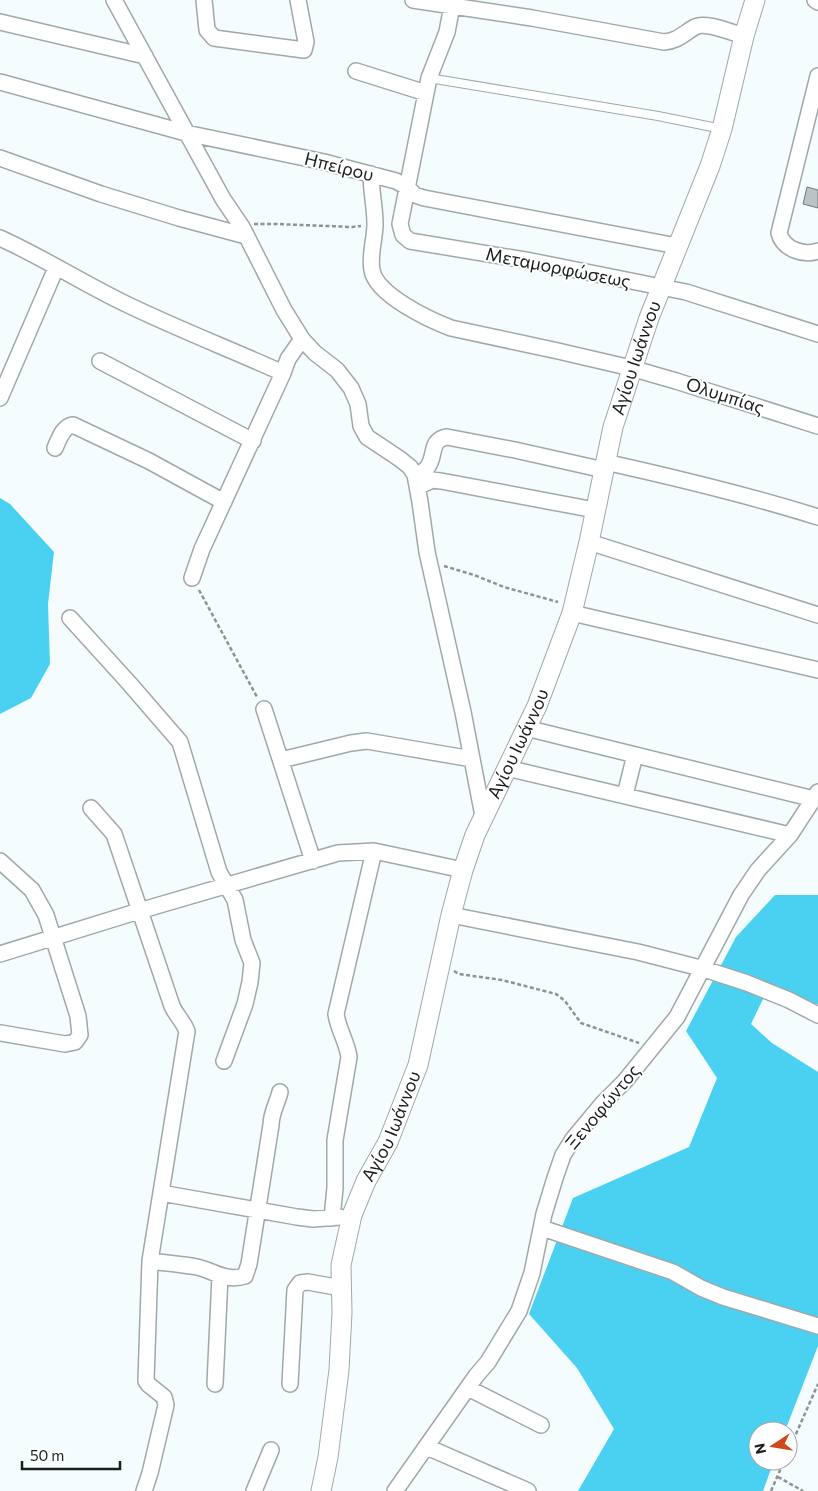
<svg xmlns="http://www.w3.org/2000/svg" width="818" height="1491" font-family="Commissioner,sans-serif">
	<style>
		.forest { fill: #4ad1f2 }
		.building { fill: #bbc3c5; stroke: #71787b }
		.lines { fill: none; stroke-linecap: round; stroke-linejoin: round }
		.service-casing { stroke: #a0a8aa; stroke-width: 10 }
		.minor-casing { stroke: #a0a8aa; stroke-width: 18 }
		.tertiary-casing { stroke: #a0a8aa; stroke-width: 21 }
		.path { stroke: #8d9394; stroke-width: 2.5; stroke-dasharray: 4 2.5; stroke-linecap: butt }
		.service { stroke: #fff; stroke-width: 8 }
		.minor { stroke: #fff; stroke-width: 15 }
		.tertiary { stroke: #fff; stroke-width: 19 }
		.labels { text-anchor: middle; stroke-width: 4; stroke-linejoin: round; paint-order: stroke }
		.street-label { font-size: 18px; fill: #1a1d1d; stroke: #fff }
	</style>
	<rect width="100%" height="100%" fill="#f4fcfe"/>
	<path class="forest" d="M0,498L10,504L54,552L48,604L50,664L31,698L0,714Z
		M775,895H818V1004L763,999L751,1024L772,1043L818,1072V1346L785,1431H758V1461H774L763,1491H578L614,1429L577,1368L529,1314L573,1198L689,1147L717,1078L686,1031L736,937Z"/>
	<path class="building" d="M807,187L818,190V208L803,204Z"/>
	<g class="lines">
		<defs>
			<path id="service" d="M429,78L658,116L722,129"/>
			<path id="minor" d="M114,0L223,199L242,227L284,310L302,339L315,353L337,370L351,388L358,404L361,426L367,437L400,459L410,467L415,475L420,502L427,552L463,712L483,816
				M204,0L207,30L214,38L304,50L306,42L298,0
				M413,0L532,18L664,42C678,41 684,33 695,27C705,21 733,33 744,36
				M453,0L447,32L429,78L426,93L400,224L403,235L410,241L531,261L686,292L818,334
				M815,0L818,2
				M0,22L145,56
				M356,71L426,93
				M818,76L779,233C783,249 803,256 818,251
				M0,82L186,133L324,162L396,181L407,187L415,195L424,198L677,246
				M0,158L101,194L179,218L246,236
				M371,174C371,191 375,207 375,224C375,239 369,256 372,270C376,295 430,320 451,328L558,351L631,368L676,381L818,426
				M0,238C42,257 81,282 122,302C175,328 230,349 283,373
				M100,361L253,441
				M0,398L56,268
				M55,448C59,439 63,426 73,425L149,461L224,502
				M605,462C677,478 748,495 818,517
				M415,475C419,474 423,472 426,469C437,458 428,440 447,437L515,450L604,470
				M418,487L432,480L441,481L595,510
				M589,542L818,615
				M192,578L202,549L283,373L288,359L302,339
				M572,613L818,670
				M70,618L129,683L180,742L219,872L235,900L243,940L252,963L250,982L245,1004L224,1061
				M264,709L313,861
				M526,728L814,799
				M281,760L351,743L367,741L472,759
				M507,768L790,835
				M625,795L635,755
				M91,808L114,834L172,1006C176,1015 183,1021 187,1031L150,1261L146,1381L149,1385L164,1397L166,1405L150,1473L144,1491
				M0,861L32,890L46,915L78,1016L80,1035L75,1042L65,1044L1,1033
				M451,915L638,952L704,969L747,983L789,1000L818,1015
				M0,954L139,911L338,853L374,851L463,870
				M161,1193L297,1217L313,1219L340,1217
				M332,1218L335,1188V1140L349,1057C347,1042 338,1029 336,1014L374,851
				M542,1228L673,1272L701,1288L723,1297L818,1326
				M150,1261C166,1263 181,1264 197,1267C215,1271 225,1282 245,1276L249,1264L271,1125C271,1113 277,1104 280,1092
				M215,1384L220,1276
				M290,1384L295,1290L300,1283L308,1282L341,1288
				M468,1388L541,1425
				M427,1447L528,1491
				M254,1491L271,1450
				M395,1491L476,1376L488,1362L519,1311L532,1273L544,1214L555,1178L563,1155L573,1139L603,1103L625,1081L677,1017L741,895L758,870L790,835L818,792"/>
			<g id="tertiary">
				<path id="s1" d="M321,1491L328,1457L339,1370L342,1313L341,1265L352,1215L366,1181L388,1142L418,1065L451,915L463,870L475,835L537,706L572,613L589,542L613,427L649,318L710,166L722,129L744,36L755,0"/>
			</g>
		</defs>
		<use href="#service" class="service-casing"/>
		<use href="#minor" class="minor-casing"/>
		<use href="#tertiary" class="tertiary-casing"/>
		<path class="path" d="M254,224H277L352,227L361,226
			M444,566L474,575L504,587L558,602
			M199,590L257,697
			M454,971L459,974L502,980L556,994L565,1001L581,1023L639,1043
			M788,1452L818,1384
			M778,1477L803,1491
			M771,1491L784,1461"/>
		<use href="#service" class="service"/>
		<use href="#minor" class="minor"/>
		<use href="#tertiary" class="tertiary"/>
	</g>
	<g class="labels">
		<g class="street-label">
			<text transform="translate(339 167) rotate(14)" y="6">Ηπείρου</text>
			<text transform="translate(558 268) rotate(11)" y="6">Μεταμορφώσεως</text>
			<text dy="6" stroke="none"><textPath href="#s1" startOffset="1186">Αγίου Ιωάννου</textPath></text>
			<text transform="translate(725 396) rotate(18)" y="6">Ολυμπίας</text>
			<text dy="6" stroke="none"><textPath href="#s1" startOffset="781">Αγίου Ιωάννου</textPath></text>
			<text transform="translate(603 1107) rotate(-50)" y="6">Ξενοφώντος</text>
			<text dy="6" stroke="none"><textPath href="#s1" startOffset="376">Αγίου Ιωάννου</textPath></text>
		</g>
	</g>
	<g transform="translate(773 1446) rotate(258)"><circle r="24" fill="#ffffff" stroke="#a3a5a5"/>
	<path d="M0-4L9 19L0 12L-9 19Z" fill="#d04919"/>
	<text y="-8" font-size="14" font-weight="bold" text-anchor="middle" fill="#1a1d1d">N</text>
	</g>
	<path d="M22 1461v8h98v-8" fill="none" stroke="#1a1d1d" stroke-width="2.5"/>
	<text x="30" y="1461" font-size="15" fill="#1a1d1d" stroke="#ffffff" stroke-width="4" paint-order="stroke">50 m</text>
</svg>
